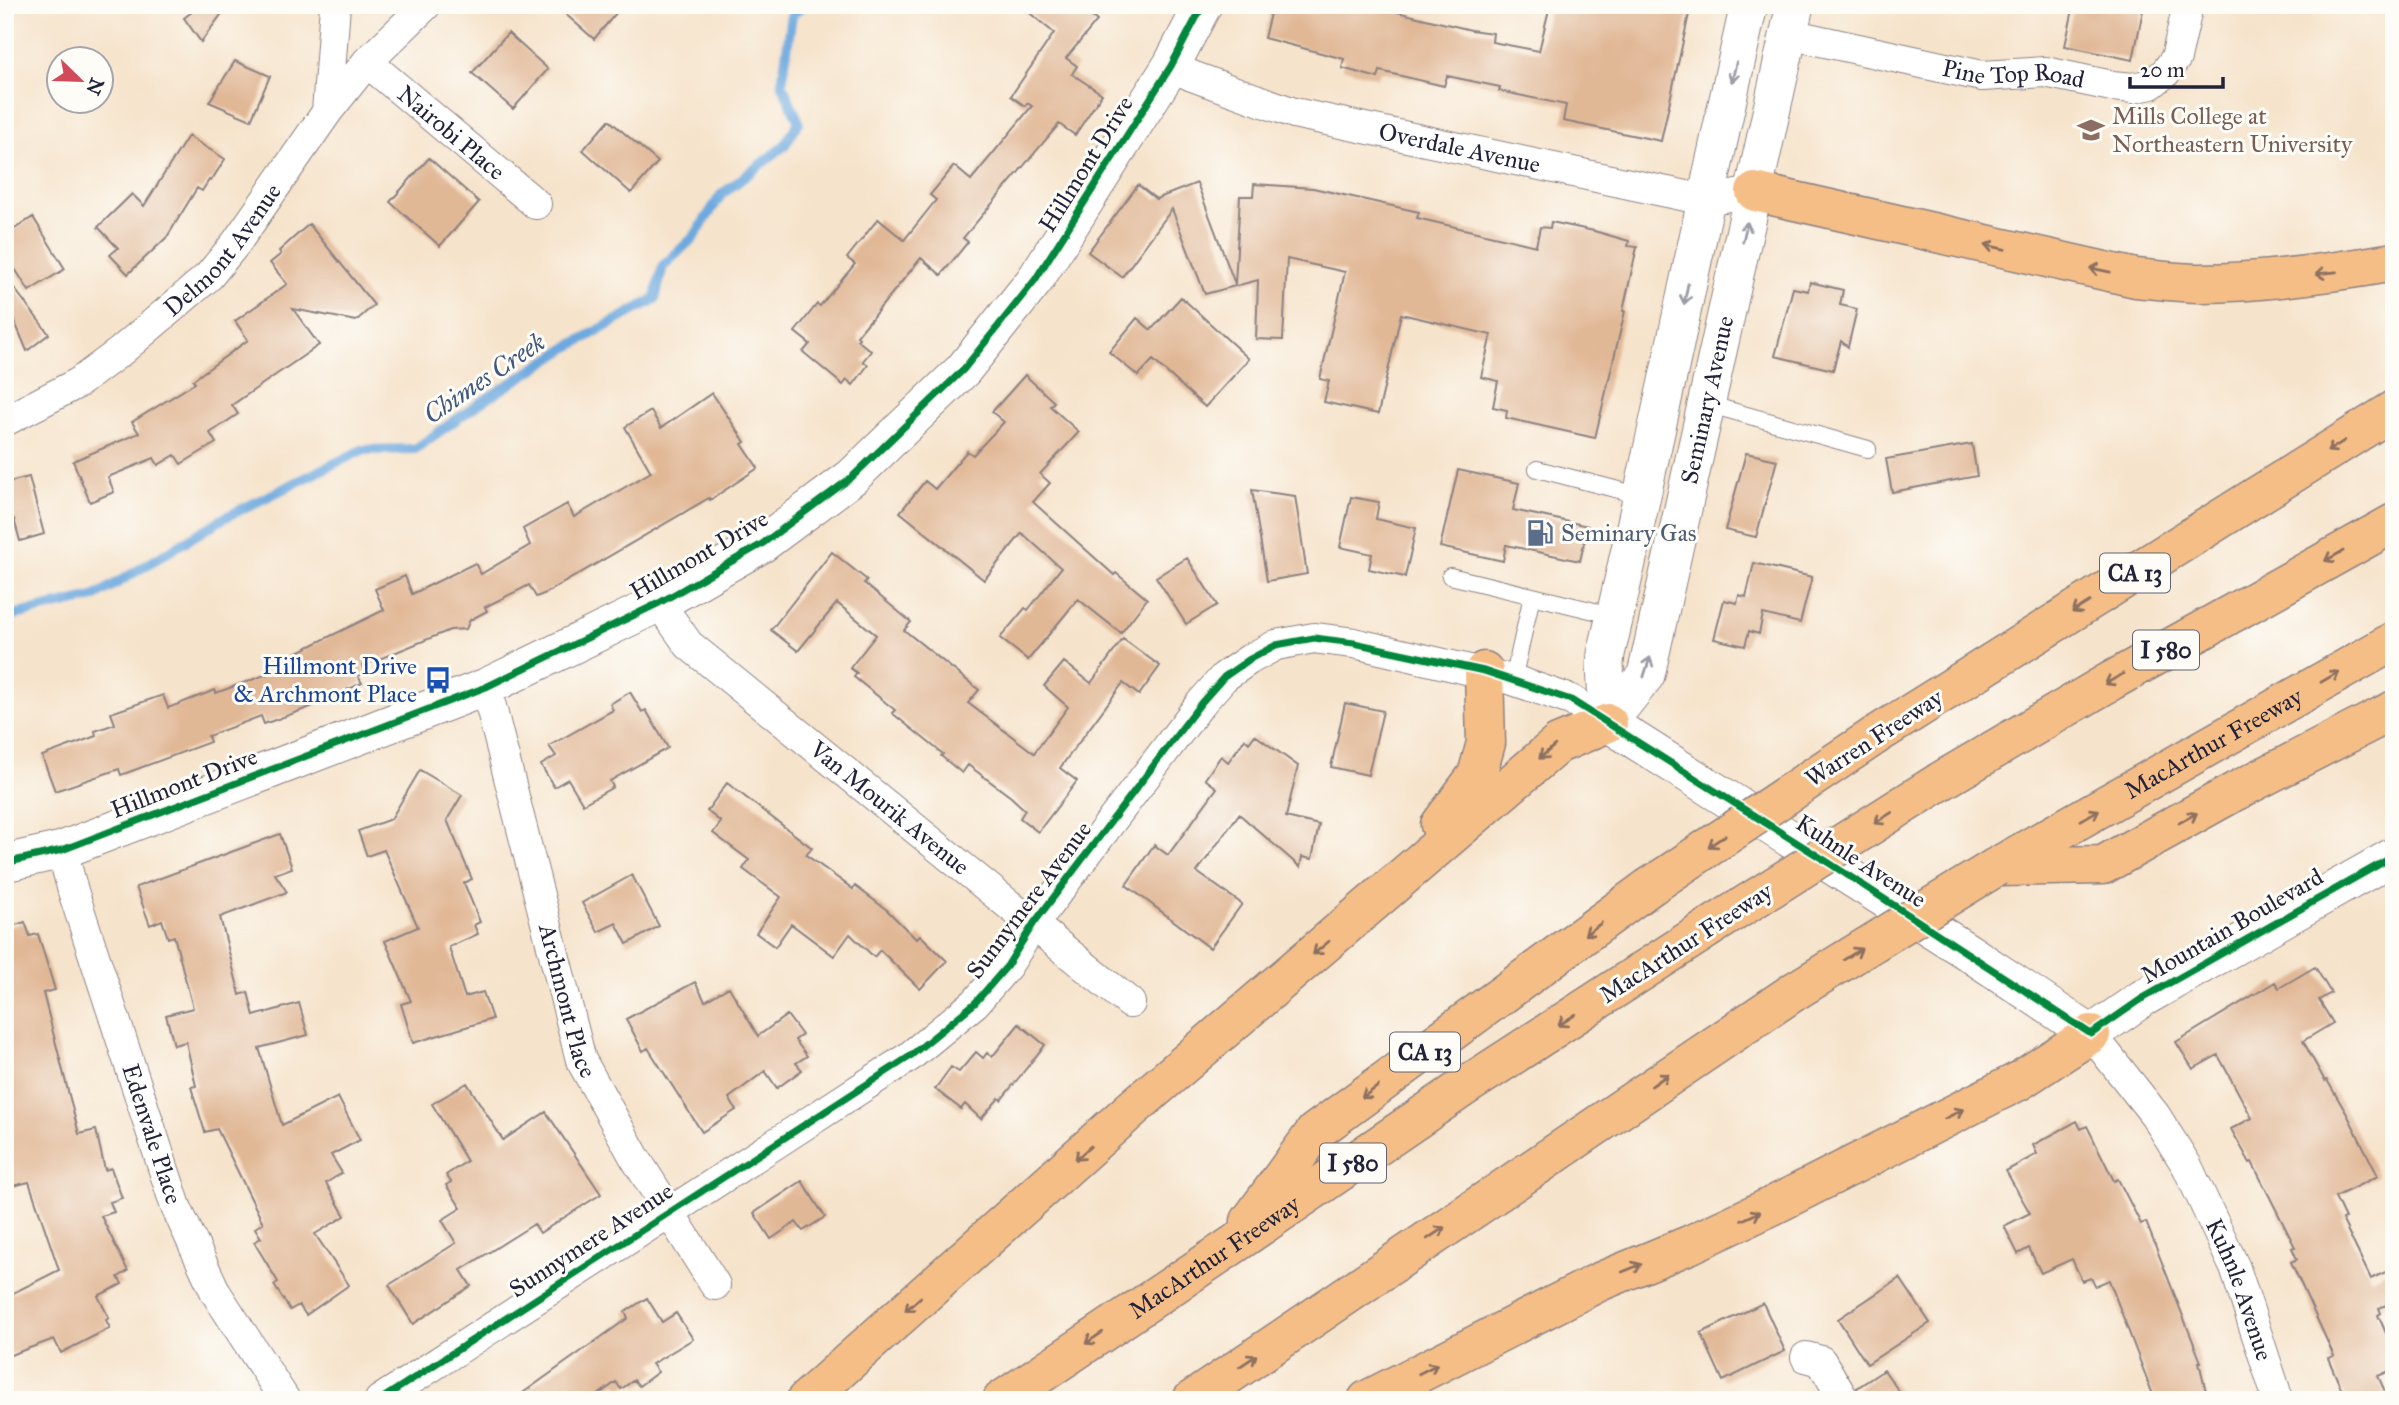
<svg xmlns="http://www.w3.org/2000/svg" width="2399" height="1405" font-family="'IM FELL Great Primer',serif">
	<style>
		.lines { fill: none; stroke-linecap: round; stroke-linejoin: round }
		.stream { stroke: #6da9de; stroke-width: 10 }
		.building { fill: #e1b896 }
		.service-casing { stroke: #8c8283; stroke-width: 18 }
		.minor-casing { stroke: #8c8283; stroke-width: 32 }
		.tertiary-casing { stroke: #8c8283; stroke-width: 39 }
		.motorway-casing { stroke: #8c8283; stroke-width: 41 }
		.service { stroke: #fff; stroke-width: 16 }
		.minor { stroke: #fff; stroke-width: 30 }
		.tertiary { stroke: #fff; stroke-width: 37 }
		.motorway { stroke: #f6be87; stroke-width: 38 }
		.motorway-bridge-casing { stroke: #8c8283; stroke-width: 41; stroke-linecap: butt }
		.motorway-bridge { stroke: #f6be87; stroke-width: 38 }
		.cycleway-casing { stroke: #fdfcf7; stroke-width: 11 }
		.cycleway { stroke: #00873e; stroke-width: 7 }
		.oneway { stroke: #9c9ca7 }
		.oneway2 { stroke: #8c7061 }
		.labels { text-anchor: middle; stroke-width: 6; stroke-linejoin: round; paint-order: stroke }
		.shield { fill: #fdfcf7; stroke: #646373; stroke-width: 2 }
		.shield-label { font-size: 23px; font-weight: bold; fill: #22223b }
		.street-label { font-size: 24px; fill: #22223b; stroke: #fdfcf7 }
		.education-label { font-size: 24px; fill: #785e54; stroke: #fdfcf7; text-anchor: start }
		.service-label { font-size: 24px; fill: #4e5e75; stroke: #fdfcf7; text-anchor: start }
		.transit-label { font-size: 24px; fill: #164399; stroke: #fdfcf7; text-anchor: end }
		.water-label { font-size: 26px; font-style: italic; fill: #40587c; stroke: #fdfcf7 }
	</style>
	<rect width="100%" height="100%" fill="#fdfcf7"/>
	<filter id="ink" filterUnits="userSpaceOnUse"><feTurbulence type="fractalNoise" baseFrequency=".0143" numOctaves="2"/><feDisplacementMap in="SourceGraphic" scale="14" xChannelSelector="R" yChannelSelector="G"/><feConvolveMatrix kernelMatrix="1 2 1 2 8 2 1 2 1" color-interpolation-filters="sRGB"/></filter>
	<filter id="wash" filterUnits="userSpaceOnUse"><feTurbulence type="fractalNoise" baseFrequency=".00686" numOctaves="4" result="noise"/><feDisplacementMap in="SourceGraphic" scale="28" xChannelSelector="R" yChannelSelector="G"/><feGaussianBlur stdDeviation="1.57" result="paint"/><feColorMatrix in="noise" values="0 0 0 0 0 0 0 0 0 0 0 0 0 0 0 0 0 1.4 0 .05"/><feComposite in="paint" operator="in"/></filter>
	<g filter="url(#wash)">
		<rect width="100%" height="100%" fill="#f6e3cb"/>
		<g class="lines">
			<path class="stream" d="M5,617L94,597L224,518L362,450L415,449L477,405L570,346L655,299L663,266L694,237L721,195L784,146L799,122L782,84L792,15L804,5"/>
		</g>
		<g id="blocks">
			<path class="building" d="M201,5H228L201,42L184,18Z
				M555,5H623L594,39Z
				M1020,5H1101L1091,16L1097,21L1066,58L1077,66L1072,74L1102,94L1075,135L1059,124L963,238L968,242L941,275L921,258L857,336L859,338L857,340L871,351L863,361L868,365L853,385L847,380L843,385L803,352L810,344L795,332L817,304L820,306L855,264L847,258L878,219L904,240L936,200L930,195L954,166L971,180L1032,106L1027,103L1025,106L1011,96L1054,33Z
				M1272,5H1399L1397,12L1471,30L1493,33L1492,42L1539,51L1550,5H1691L1661,141L1563,121L1566,105L1499,91L1500,87L1447,76L1444,86L1380,71L1378,78L1342,68L1344,59L1264,38Z
				M2074,5H2144L2133,60L2065,46Z
				M508,33L548,69L513,109L472,73Z
				M235,61L270,76L251,120L209,102Z
				M609,120L658,162L631,193L583,150Z
				M188,136L225,159L211,181L209,180L202,191L197,188L167,237L128,274L110,255L118,248L98,227L132,194L144,206Z
				M429,158L479,202L440,246L390,202Z
				M1197,183L1235,284L1240,196H1253L1254,184L1313,188L1419,212L1417,218L1536,246L1540,227L1550,228L1551,222L1594,231L1629,241L1628,246L1637,247L1623,311H1625L1595,438L1506,418L1507,410L1493,407L1498,381L1481,377L1491,335L1401,314L1378,414L1324,402L1329,381L1320,379L1345,272L1287,259L1283,340L1256,339L1258,280L1205,294L1172,209L1122,277L1088,252L1138,185L1156,199Z
				M33,217L65,269L29,291L5,253V235Z
				M309,224L374,305L356,321L293,309L319,345L232,405L238,414L210,433L216,443L181,464L175,455L158,465L154,458L108,477L114,492L90,502L73,461L139,433L132,422L195,383L193,380L248,340L235,321L287,284L270,263L281,254L279,251Z
				M5,276L49,334L27,351L5,298Z
				M1810,282L1843,290L1840,305L1857,309L1848,347L1841,341L1833,370L1775,356L1793,288L1808,291Z
				M1181,297L1249,359L1205,407L1153,360L1138,376L1109,352L1137,318L1151,330Z
				M1025,375L1054,402L1050,406L1079,432L1040,474L1050,483L1033,502L1114,575L1116,573L1147,599L1121,633L1078,599L1028,660L1000,638L1025,608L1028,610L1061,568L1022,533L984,580L900,512L925,481L935,489L967,451L973,455L1004,422L992,412Z
				M712,393L745,442L742,444L758,468L710,500L709,498L546,593L536,597L529,585L485,607L487,611L470,620L466,629L450,630L362,666L365,673L358,676L362,683L308,708L264,724L261,716L208,736L210,742L121,775L119,769L55,791L42,756L96,736L95,731L115,724L111,713L163,695L168,708L215,690L216,693L273,672L271,665L384,610L375,589L405,576L412,594L475,563L481,574L530,545L523,529L567,504L574,517L651,472L625,427L651,411L661,428Z
				M1972,444L1977,476L1892,492L1886,459Z
				M1746,453L1777,460L1756,537L1725,530Z
				M1458,470L1519,483L1513,510L1588,526L1580,561L1506,545L1503,561L1440,547Z
				M29,477L44,534L20,541L14,519L5,521V483Z
				M1252,490L1295,496L1307,574L1267,581Z
				M1351,497L1379,502L1376,519L1416,528L1405,577L1369,569L1372,554L1340,547Z
				M832,552L867,580L864,583L911,622L904,630L979,690L968,703L1034,753L1068,707L1044,686L1064,662L1091,683L1123,639L1160,666L1139,695L1123,683L1060,768L1077,781L1038,832L1020,818L1025,810L1011,797L968,765L962,773L941,756L943,754L892,713L895,710L854,677L857,673L850,668L876,635L837,603L798,651L771,630Z
				M1187,558L1217,605L1186,624L1156,577Z
				M1754,563L1812,577L1800,623L1763,614L1759,634L1749,631L1745,646L1714,639L1724,600L1737,603L1739,595L1746,597Z
				M630,692L642,712L646,710L668,748L610,781L613,787L583,804L568,779L554,787L541,765L556,756L549,746L613,710L610,704Z
				M1345,703L1383,711L1368,775L1331,767Z
				M1255,735L1298,766L1286,817L1319,825L1312,859L1302,857L1300,867L1239,814L1197,872L1242,904L1210,948L1126,885L1154,845L1168,855L1217,788L1205,779L1221,756L1228,762L1245,739L1249,743Z
				M420,770L462,795L447,820L472,879L464,883L480,922L474,925L478,934L449,947L465,997L483,992L492,1019L413,1043L401,1004L411,1001L385,941L418,927L384,850L367,856L358,831L391,819Z
				M727,783L812,848L806,855L853,889L855,886L887,910L916,939L920,935L947,961L920,989L880,950L874,957L850,934L834,956L791,924L775,947L756,933L781,897L743,869L749,860L713,833L721,822L707,811Z
				M280,834L292,868L275,874L287,892L220,917L240,995L248,992L254,1016L299,1003L308,1035L259,1048L282,1125L338,1097L360,1140L331,1155L342,1173L326,1183L345,1216L315,1234L349,1285L306,1315L299,1305L290,1310L274,1285L278,1282L254,1242L261,1238L255,1228L263,1223L217,1129L205,1132L191,1087L196,1086L186,1042L174,1045L166,1015L193,1008L174,936L168,938L162,920L150,925L136,887Z
				M632,875L659,926L627,944L616,923L598,932L582,903Z
				M25,922L30,936L38,934L55,990L43,993L79,1134L96,1130L105,1170L111,1168L122,1198L110,1202L114,1212L101,1216L128,1271L118,1277L122,1284L98,1296L109,1318L106,1320L110,1328L61,1353L54,1339L5,1357V1297L59,1270L29,1182L5,1188V928Z
				M2315,967L2331,993L2319,1000L2333,1023L2303,1041L2325,1081L2327,1080L2348,1116L2378,1176L2335,1197L2345,1218L2342,1219L2371,1279L2394,1268V1302L2379,1308L2381,1313L2378,1315L2394,1351V1369L2378,1376L2389,1400H2346L2328,1358L2334,1356L2291,1262L2297,1259L2292,1248L2295,1247L2252,1162L2250,1163L2231,1129L2252,1118L2218,1055L2193,1069L2176,1042L2275,982L2279,988Z
				M695,982L705,1001L729,987L758,1036L787,1015L802,1035L795,1040L807,1056L796,1063L802,1070L777,1088L765,1071L729,1098L736,1110L702,1132L648,1048L643,1051L626,1019Z
				M1019,1024L1045,1045L1001,1100L999,1098L981,1119L965,1104L961,1109L935,1089L951,1067L959,1072L976,1052L983,1058L987,1053L992,1057Z
				M467,1083L503,1140L546,1112L601,1194L540,1233L534,1224L461,1270L471,1286L413,1324L389,1285L456,1243L442,1220L461,1208L446,1185L451,1182L446,1175L467,1161L432,1104Z
				M2077,1121L2081,1129L2087,1126L2114,1181L2118,1179L2141,1224L2146,1222L2201,1362H2199L2208,1400H2155L2109,1280L2095,1286L2091,1278L2082,1281L2072,1259L2041,1273L2029,1248L2018,1254L2004,1226L2030,1213L2006,1171L2037,1154L2033,1145Z
				M802,1181L825,1217L803,1231L796,1222L771,1239L754,1213Z
				M1900,1278L1930,1323L1867,1364L1838,1319Z
				M647,1298L662,1322L676,1313L693,1339L652,1364L658,1372L639,1386L634,1380L621,1389L616,1382L591,1400H513L628,1318L625,1312Z
				M1763,1303L1785,1351L1723,1381L1701,1333Z
				M1884,1370L1905,1400H1861L1857,1388Z"/>
		</g>
	</g>
	<g filter="url(#ink)">
		<use href="#blocks" fill-opacity="0" stroke="#8c8283" stroke-width="2"/>
		<g class="lines">
			<defs>
				<path id="service" d="M1707,404L1868,449
					M1537,469L1642,496
					M1450,576L1615,616
					M1513,680L1532,596"/>
				<g id="minor">
					<path id="s1" d="M1789,34L1982,76L2045,72L2112,86L2133,88L2151,84L2165,73L2176,58L2188,5"/>
					<path id="s2" d="M367,62L536,204"/>
					<path id="s3" d="M1171,66L1192,76L1294,113L1705,200L1755,192"/>
					<path d="M327,112L367,62L426,5"/>
					<path id="s4" d="M5,421L78,383L121,351L209,276L236,243L327,112L335,5"/>
					<path id="s5" d="M659,603L689,645L1130,1003"/>
					<path id="s6" d="M486,687L581,1060L634,1156L715,1285"/>
					<path id="s7" d="M62,850L73,891L176,1207L216,1293L285,1400"/>
					<path id="s8" d="M2091,1034L2155,1115L2187,1166L2235,1268L2275,1390L2276,1400"/>
					<path d="M1806,1357L1821,1361L1844,1400"/>
					<path d="M380,1400L909,1057L975,1003L1007,966L1034,923L1201,703L1224,677L1250,659L1276,645L1314,638L1354,643L1513,680L1571,700L1608,723"/>
				</g>
				<g id="tertiary">
					<path d="M1608,723L1968,952L2091,1034L2143,998L2394,856"/>
					<path id="s9" d="M1608,723L1646,675L1795,5"/>
					<path d="M1608,723L1605,664L1606,654C1657,438 1700,221 1749,5"/>
					<path d="M5,863L62,850L486,687L659,603L762,544L852,477L963,370L1035,280L1171,66L1203,5"/>
				</g>
				<g id="motorway">
					<path d="M1755,192L2136,278C2158,280 2180,283 2201,283C2266,282 2330,273 2394,262"/>
					<path d="M1876,735L2394,410"/>
					<path d="M1941,781L2111,681L2394,523"/>
					<path d="M1440,825L1477,775L1486,743L1484,671"/>
					<path id="s10" d="M1996,867L2394,641"/>
					<path d="M2001,867L2103,865L2236,791L2394,710"/>
					<path d="M1250,1221L1315,1132L1648,888"/>
					<path d="M806,1400L1134,1107L1558,744L1608,723"/>
					<path id="s11" d="M1002,1400L1233,1245L1464,1087L1707,929"/>
					<path d="M1192,1400L1795,991"/>
					<path d="M1367,1400L1599,1282L1689,1245L1772,1206L2019,1081L2091,1034"/>
				</g>
			</defs>
			<use href="#service" class="service-casing"/>
			<use href="#minor" class="minor-casing"/>
			<use href="#tertiary" class="tertiary-casing"/>
			<use href="#motorway" class="motorway-casing"/>
			<use href="#service" class="service"/>
			<use href="#minor" class="minor"/>
			<use href="#tertiary" class="tertiary"/>
			<use href="#motorway" class="motorway"/>
			<defs>
				<path id="motorway-bridge" d="M1648,888L1876,735
					M1707,929L1941,781
					M1795,991L1996,867"/>
			</defs>
			<use href="#motorway-bridge" class="motorway-bridge-casing"/>
			<use href="#motorway-bridge" class="motorway-bridge"/>
			<defs>
				<path id="cycleway" d="M5,863L62,850L486,687L659,603L762,544L852,477L963,370L1035,280L1171,66L1203,5
					M380,1400L909,1057L975,1003L1007,966L1034,923L1201,703L1224,677L1250,659L1276,645L1314,638L1354,643L1484,671L1571,700L1826,861L2091,1034L2143,998L2394,856"/>
			</defs>
			<use href="#cycleway" class="cycleway-casing"/>
			<use href="#cycleway" class="cycleway"/>
		</g>
		<defs><path id="oneway-shaft" d="M-6 0H5M1.5-3L5.5 0L1.5 3" fill="none" stroke-width="1.6" stroke-linecap="round" stroke-linejoin="round" transform="scale(1.75)"/></defs>
		<g class="oneway">
			<use href="#oneway-shaft" transform="translate(1734 72) rotate(103)"/>
			<use href="#oneway-shaft" transform="translate(1745 232) rotate(-77)"/>
			<use href="#oneway-shaft" transform="translate(1686 294) rotate(101)"/>
			<use href="#oneway-shaft" transform="translate(1647 667) rotate(-72)"/>
		</g>
		<g class="oneway2">
			<use href="#oneway-shaft" transform="translate(1995 247) rotate(-167)"/>
			<use href="#oneway-shaft" transform="translate(2100 270) rotate(-168)"/>
			<use href="#oneway-shaft" transform="translate(2326 273) rotate(174)"/>
			<use href="#oneway-shaft" transform="translate(2336 446) rotate(148)"/>
			<use href="#oneway-shaft" transform="translate(2334 556) rotate(151)"/>
			<use href="#oneway-shaft" transform="translate(2081 607) rotate(148)"/>
			<use href="#oneway-shaft" transform="translate(2330 677) rotate(-30)"/>
			<use href="#oneway-shaft" transform="translate(2114 679) rotate(150)"/>
			<use href="#oneway-shaft" transform="translate(1547 752) rotate(139)"/>
			<use href="#oneway-shaft" transform="translate(2090 815) rotate(-30)"/>
			<use href="#oneway-shaft" transform="translate(1883 818) rotate(148)"/>
			<use href="#oneway-shaft" transform="translate(2188 818) rotate(-29)"/>
			<use href="#oneway-shaft" transform="translate(1717 841) rotate(146)"/>
			<use href="#oneway-shaft" transform="translate(1593 929) rotate(144)"/>
			<use href="#oneway-shaft" transform="translate(1321 948) rotate(140)"/>
			<use href="#oneway-shaft" transform="translate(1853 954) rotate(-32)"/>
			<use href="#oneway-shaft" transform="translate(1567 1020) rotate(147)"/>
			<use href="#oneway-shaft" transform="translate(1660 1080) rotate(-35)"/>
			<use href="#oneway-shaft" transform="translate(1370 1092) rotate(144)"/>
			<use href="#oneway-shaft" transform="translate(1954 1114) rotate(-27)"/>
			<use href="#oneway-shaft" transform="translate(1083 1153) rotate(138)"/>
			<use href="#oneway-shaft" transform="translate(1751 1216) rotate(-25)"/>
			<use href="#oneway-shaft" transform="translate(1436 1233) rotate(-34)"/>
			<use href="#oneway-shaft" transform="translate(1632 1268) rotate(-22)"/>
			<use href="#oneway-shaft" transform="translate(913 1304) rotate(138)"/>
			<use href="#oneway-shaft" transform="translate(1094 1338) rotate(146)"/>
			<use href="#oneway-shaft" transform="translate(1248 1361) rotate(-34)"/>
			<use href="#oneway-shaft" transform="translate(1428 1369) rotate(-27)"/>
		</g>
	</g>
	<defs>
		<symbol id="university-bare" viewBox="-9 -9 18 18"><path d="M0-5L7-2L0 1L-7-2ZM-4 1L0 2.5L4 1V4Q0 6-4 4Z" fill="#8d6e63" stroke="#fdfcf7" stroke-width="2.5" paint-order="stroke"/></symbol>
		<symbol id="fuel-bare" viewBox="-9 -9 18 18"><path d="M-5.5-6h7V0h2V4h1.3V-2.5L3-4.5l.8-.8L6-3V5H2.5V1h-1V6h-7ZM-4.2-4.7v3.2H.2V-4.7Z" fill="#5c6f8a" stroke="#fdfcf7" stroke-width="2.5" paint-order="stroke"/></symbol>
		<symbol id="bus-bare" viewBox="-9 -9 18 18"><path d="M-5-6H5V4H4V6H2V4H-2V6H-4V4H-5ZM-3.5-4V0h7V-4ZM-3.5 1.2v1.5H-2V1.2ZM2 1.2v1.5H3.5V1.2Z" fill="#1a4fb4" stroke="#fdfcf7" stroke-width="2.5" paint-order="stroke"/></symbol>
	</defs>
	<g fill-rule="evenodd">
		<use href="#university-bare" x="2072" y="111" width="38" height="38"/>
		<use href="#fuel-bare" x="1521" y="514" width="38" height="38"/>
		<use href="#bus-bare" x="419" y="661" width="38" height="38"/>
	</g>
	<g class="labels">
		<g class="shield">
			<rect x="2100" y="553.5" width="70" height="39" rx="5"/>
			<rect x="2133" y="630.5" width="66" height="39" rx="5"/>
			<rect x="1390" y="1032.5" width="70" height="39" rx="5"/>
			<rect x="1320" y="1143.5" width="66" height="39" rx="5"/>
		</g>
		<g class="shield-label">
			<text x="2135" y="581">CA 13</text>
			<text x="2166" y="658">I 580</text>
			<text x="1425" y="1060">CA 13</text>
			<text x="1353" y="1171">I 580</text>
		</g>
		<g class="street-label">
			<text dy="8" stroke="none"><textPath href="#s1" startOffset="229">Pine Top Road</textPath></text>
			<text dy="8" stroke="none"><textPath href="#s2" startOffset="110">Nairobi Place</textPath></text>
			<text dy="8" stroke="none"><textPath href="#s3" startOffset="301">Overdale Avenue</textPath></text>
			<text transform="translate(1086 164) rotate(-58)" y="8">Hillmont Drive</text>
			<text dy="8" stroke="none"><textPath href="#s4" startOffset="280">Delmont Avenue</textPath></text>
			<text dy="8" stroke="none"><textPath href="#s9" startOffset="343">Seminary Avenue</textPath></text>
			<text transform="translate(699 555) rotate(-30)" y="8">Hillmont Drive</text>
			<text transform="translate(1874 738) rotate(-33)" y="8">Warren Freeway</text>
			<text dy="8" stroke="none"><textPath href="#s10" startOffset="250">MacArthur Freeway</textPath></text>
			<text transform="translate(184 783) rotate(-21)" y="8">Hillmont Drive</text>
			<text dy="8" stroke="none"><textPath href="#s5" startOffset="310">Van Mourik Avenue</textPath></text>
			<text transform="translate(1861 861) rotate(33)" y="8">Kuhnle Avenue</text>
			<text transform="translate(1029 900) rotate(-53)" y="8">Sunnymere Avenue</text>
			<text transform="translate(2232 926) rotate(-30)" y="8">Mountain Boulevard</text>
			<text transform="translate(1686 943) rotate(-33)" y="8">MacArthur Freeway</text>
			<text dy="8" stroke="none"><textPath href="#s6" startOffset="324">Archmont Place</textPath></text>
			<text dy="8" stroke="none"><textPath href="#s7" startOffset="298">Edenvale Place</textPath></text>
			<text transform="translate(591 1240) rotate(-33)" y="8">Sunnymere Avenue</text>
			<text dy="8" stroke="none"><textPath href="#s11" startOffset="256">MacArthur Freeway</textPath></text>
			<text dy="8" stroke="none"><textPath href="#s8" startOffset="298">Kuhnle Avenue</textPath></text>
		</g>
		<g class="education-label">
			<text x="2112" y="124">Mills College at<tspan x="2112" dy="28">Northeastern University</tspan></text>
		</g>
		<g class="service-label">
			<text x="1561" y="541">Seminary Gas</text>
		</g>
		<g class="transit-label">
			<text x="417" y="674">Hillmont Drive<tspan x="417" dy="28">&amp; Archmont Place</tspan></text>
		</g>
		<g class="water-label">
			<text transform="translate(484 378) rotate(-34)" y="9">Chimes Creek</text>
		</g>
	</g>
	<rect width="2399" height="1405" fill="none" stroke="#fdfcf7" stroke-width="28"/>
	<g transform="translate(80 80) rotate(113)"><circle r="33" fill="#fdfcf7" stroke="#a5a5ac" stroke-width="2"/>
	<path d="M0-5L12 26L0 18L-12 26Z" fill="#d1495b"/>
	<text y="-10" font-size="19" font-weight="bold" text-anchor="middle" fill="#22223b">N</text>
	</g>
	<path d="M2130 77v10h93v-10" fill="none" stroke="#22223b" stroke-width="3.5"/>
	<text x="2140" y="77" font-size="21" fill="#22223b" stroke="#fdfcf7" stroke-width="5" paint-order="stroke">20 m</text>
</svg>
